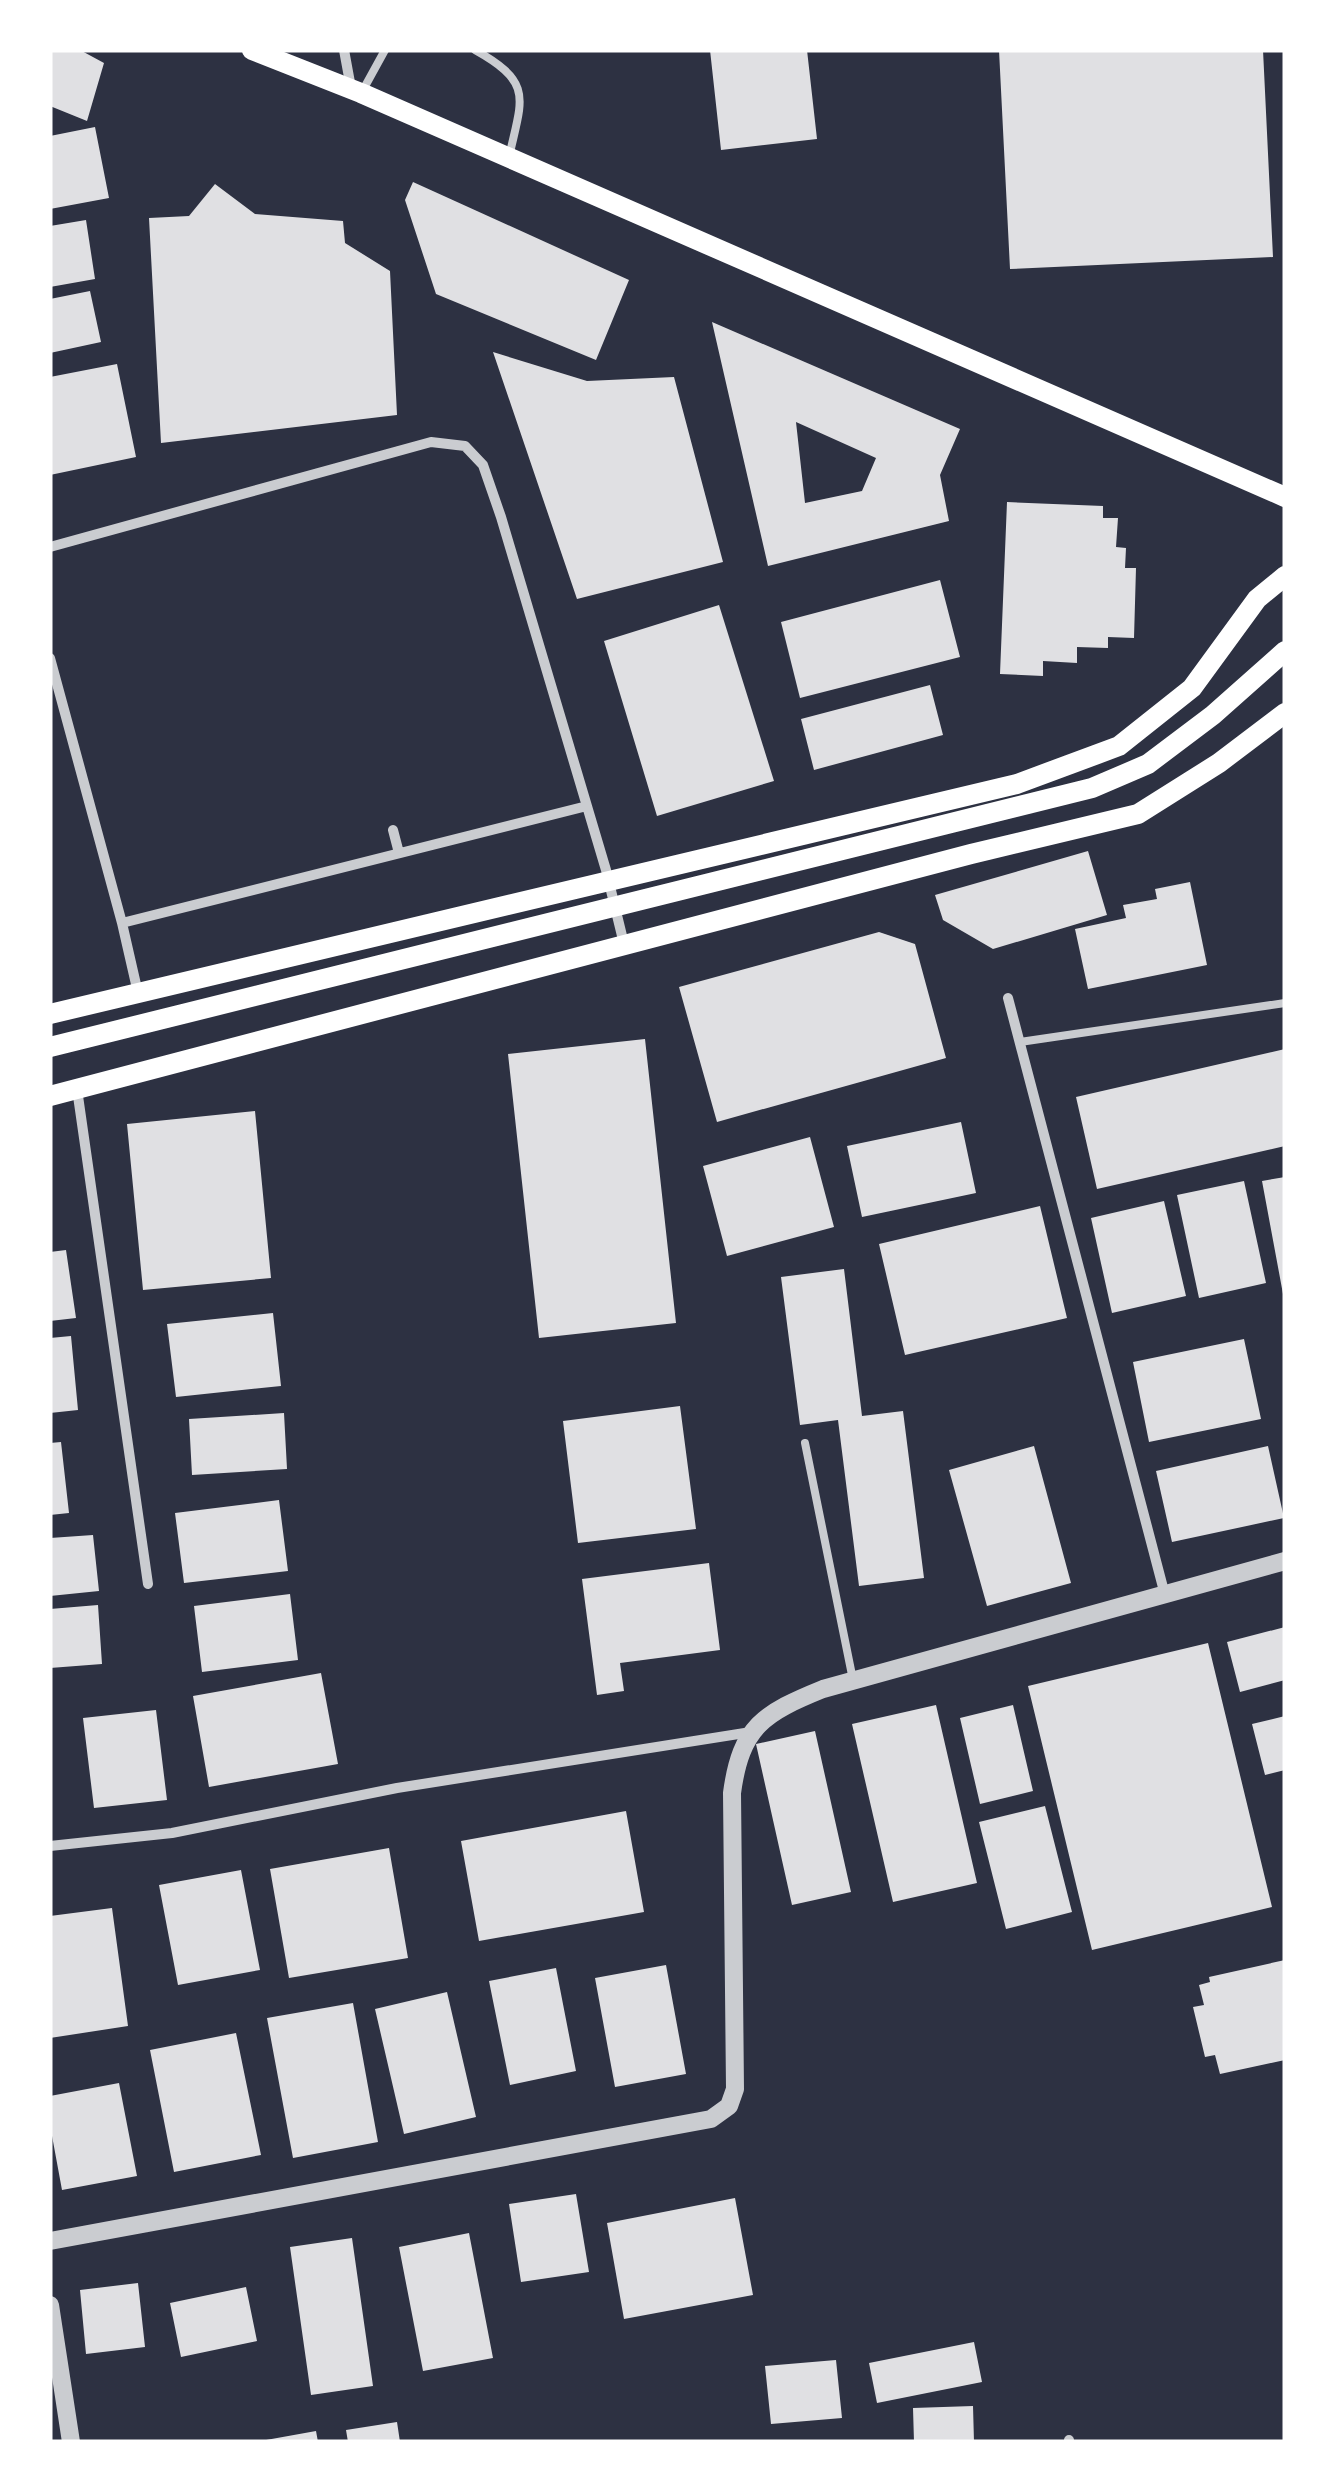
<svg xmlns="http://www.w3.org/2000/svg" width="1335" height="2492" font-family="Karla,sans-serif">
	<style>
		.building { fill: #e0e0e3; fill-rule: evenodd }
		.lines { fill: none; stroke-linecap: round; stroke-linejoin: round }
		.service { stroke: #caccd0; stroke-width: 8 }
		.minor { stroke: #caccd0; stroke-width: 10 }
		.tertiary { stroke: #caccd0; stroke-width: 18 }
		.secondary { stroke: #fff; stroke-width: 20 }
	</style>
	<rect width="100%" height="100%" fill="#2d3142"/>
	<path class="building" d="M50,50H80L104,63L87,121L50,106Z
		M710,50H807L817,139L721,150Z
		M999,50H1263L1273,257L1010,269Z
		M95,127L109,198L50,209V136Z
		M413,182L629,280L596,360L436,294L405,200Z
		M215,184L255,214L343,221L345,243L390,271L397,415L161,443L149,218L189,216Z
		M86,220L95,279L50,287V226Z
		M90,291L101,342L50,353V299Z
		M712,322L960,429L940,475L949,521L768,566ZM796,422L876,458L862,491L805,503Z
		M493,352L587,381L674,377L723,562L577,599Z
		M117,364L136,457L50,475V377Z
		M1007,502L1103,506V518H1118L1116,547L1126,548L1125,568H1136L1134,638L1108,637V648L1077,647V663L1043,661V676L1000,674Z
		M940,580L960,657L800,698L781,622Z
		M719,605L774,781L657,816L604,641Z
		M930,685L943,735L814,770L801,719Z
		M1088,851L1107,915L993,949L943,920L935,895Z
		M1190,882L1207,965L1088,989L1075,929L1126,918L1123,905L1157,899L1155,889Z
		M879,932L915,944L946,1058L717,1122L679,987Z
		M645,1039L676,1323L539,1338L508,1054Z
		M1285,1049V1146L1097,1189L1076,1097Z
		M255,1111L271,1278L143,1290L127,1124Z
		M961,1122L976,1193L862,1217L847,1146Z
		M810,1137L834,1227L727,1256L703,1166Z
		M1285,1177V1294H1283L1262,1181Z
		M1244,1181L1266,1283L1199,1298L1177,1195Z
		M1164,1201L1186,1296L1112,1313L1091,1218Z
		M1040,1206L1067,1318L905,1355L879,1244Z
		M66,1250L76,1318L50,1321V1252Z
		M844,1269L862,1416L903,1411L924,1578L859,1586L838,1420L800,1425L781,1277Z
		M273,1313L281,1386L176,1397L167,1324Z
		M71,1336L78,1410L50,1413V1338Z
		M1244,1339L1261,1419L1149,1442L1133,1362Z
		M680,1406L696,1529L578,1543L563,1421Z
		M284,1413L287,1469L192,1475L189,1419Z
		M61,1442L69,1513L50,1515V1443Z
		M1034,1446L1071,1583L987,1606L949,1470Z
		M1268,1446L1284,1518L1172,1542L1156,1471Z
		M279,1500L288,1571L184,1583L175,1513Z
		M93,1535L99,1591L50,1596V1538Z
		M709,1563L720,1650L620,1663L624,1691L597,1695L582,1579Z
		M290,1594L298,1660L202,1672L194,1606Z
		M98,1605L102,1664L50,1668V1609Z
		M1285,1627V1680L1240,1692L1227,1642Z
		M1208,1643L1272,1907L1092,1950L1028,1686Z
		M321,1673L338,1764L209,1787L193,1696Z
		M936,1705L977,1883L893,1902L852,1724Z
		M1013,1705L1033,1791L980,1804L960,1718Z
		M156,1710L167,1800L94,1808L83,1718Z
		M1285,1716V1770L1265,1775L1252,1724Z
		M815,1731L851,1892L792,1905L756,1744Z
		M1045,1806L1072,1912L1006,1929L979,1822Z
		M626,1811L644,1912L479,1941L461,1841Z
		M389,1848L408,1958L289,1978L270,1869Z
		M241,1870L260,1970L178,1985L159,1885Z
		M112,1908L128,2026L50,2038V1916Z
		M1285,1960V2060L1220,2074L1215,2055L1205,2057L1193,2007L1204,2005L1199,1985L1210,1982L1209,1977Z
		M666,1965L686,2074L615,2087L595,1978Z
		M556,1968L576,2071L510,2085L489,1981Z
		M447,1992L476,2117L404,2134L375,2009Z
		M353,2003L378,2142L293,2158L267,2018Z
		M236,2033L261,2155L174,2172L150,2050Z
		M119,2083L137,2176L62,2190L50,2125V2096Z
		M576,2194L589,2272L521,2282L509,2204Z
		M735,2198L753,2295L624,2319L607,2223Z
		M469,2233L493,2358L423,2371L399,2247Z
		M352,2238L373,2386L311,2395L290,2247Z
		M138,2283L145,2347L86,2354L80,2290Z
		M246,2287L257,2341L181,2357L170,2303Z
		M974,2342L982,2382L877,2403L869,2363Z
		M836,2360L842,2418L771,2424L765,2366Z
		M973,2406L974,2442H914L913,2408Z
		M397,2422L400,2442H348L346,2430Z
		M316,2431L318,2442H266V2440Z"/>
	<g class="lines">
		<path class="service" d="M475,50C534,83 522,98 509,157
			M363,90L385,50
			M1020,1042L1285,1003
			M805,1443L853,1680"/>
		<path class="minor" d="M344,50L351,88
			M50,547L431,442L465,446L483,465L501,517L606,870L624,944
			M50,658L122,923L138,993
			M393,830L399,853
			M122,923L587,806
			M1008,998L1165,1595
			M77,1089L148,1584
			M50,1846L172,1833L397,1788L751,1732
			M1069,2442V2440"/>
		<path class="tertiary" d="M50,2241L711,2119L729,2106L735,2089L732,1793C741,1726 764,1713 823,1689L1285,1561
			M50,2305L71,2442"/>
		<path class="secondary" d="M252,50L361,93L1285,497
			M50,1014L1017,784L1119,746L1192,688L1257,599L1285,576
			M50,1047L1092,788L1148,764L1213,715L1285,651
			M50,1096L971,854L1138,814L1219,763L1285,713"/>
	</g>
	<rect width="1335" height="2492" fill="none" stroke="#ffffff" stroke-width="105"/>
</svg>
